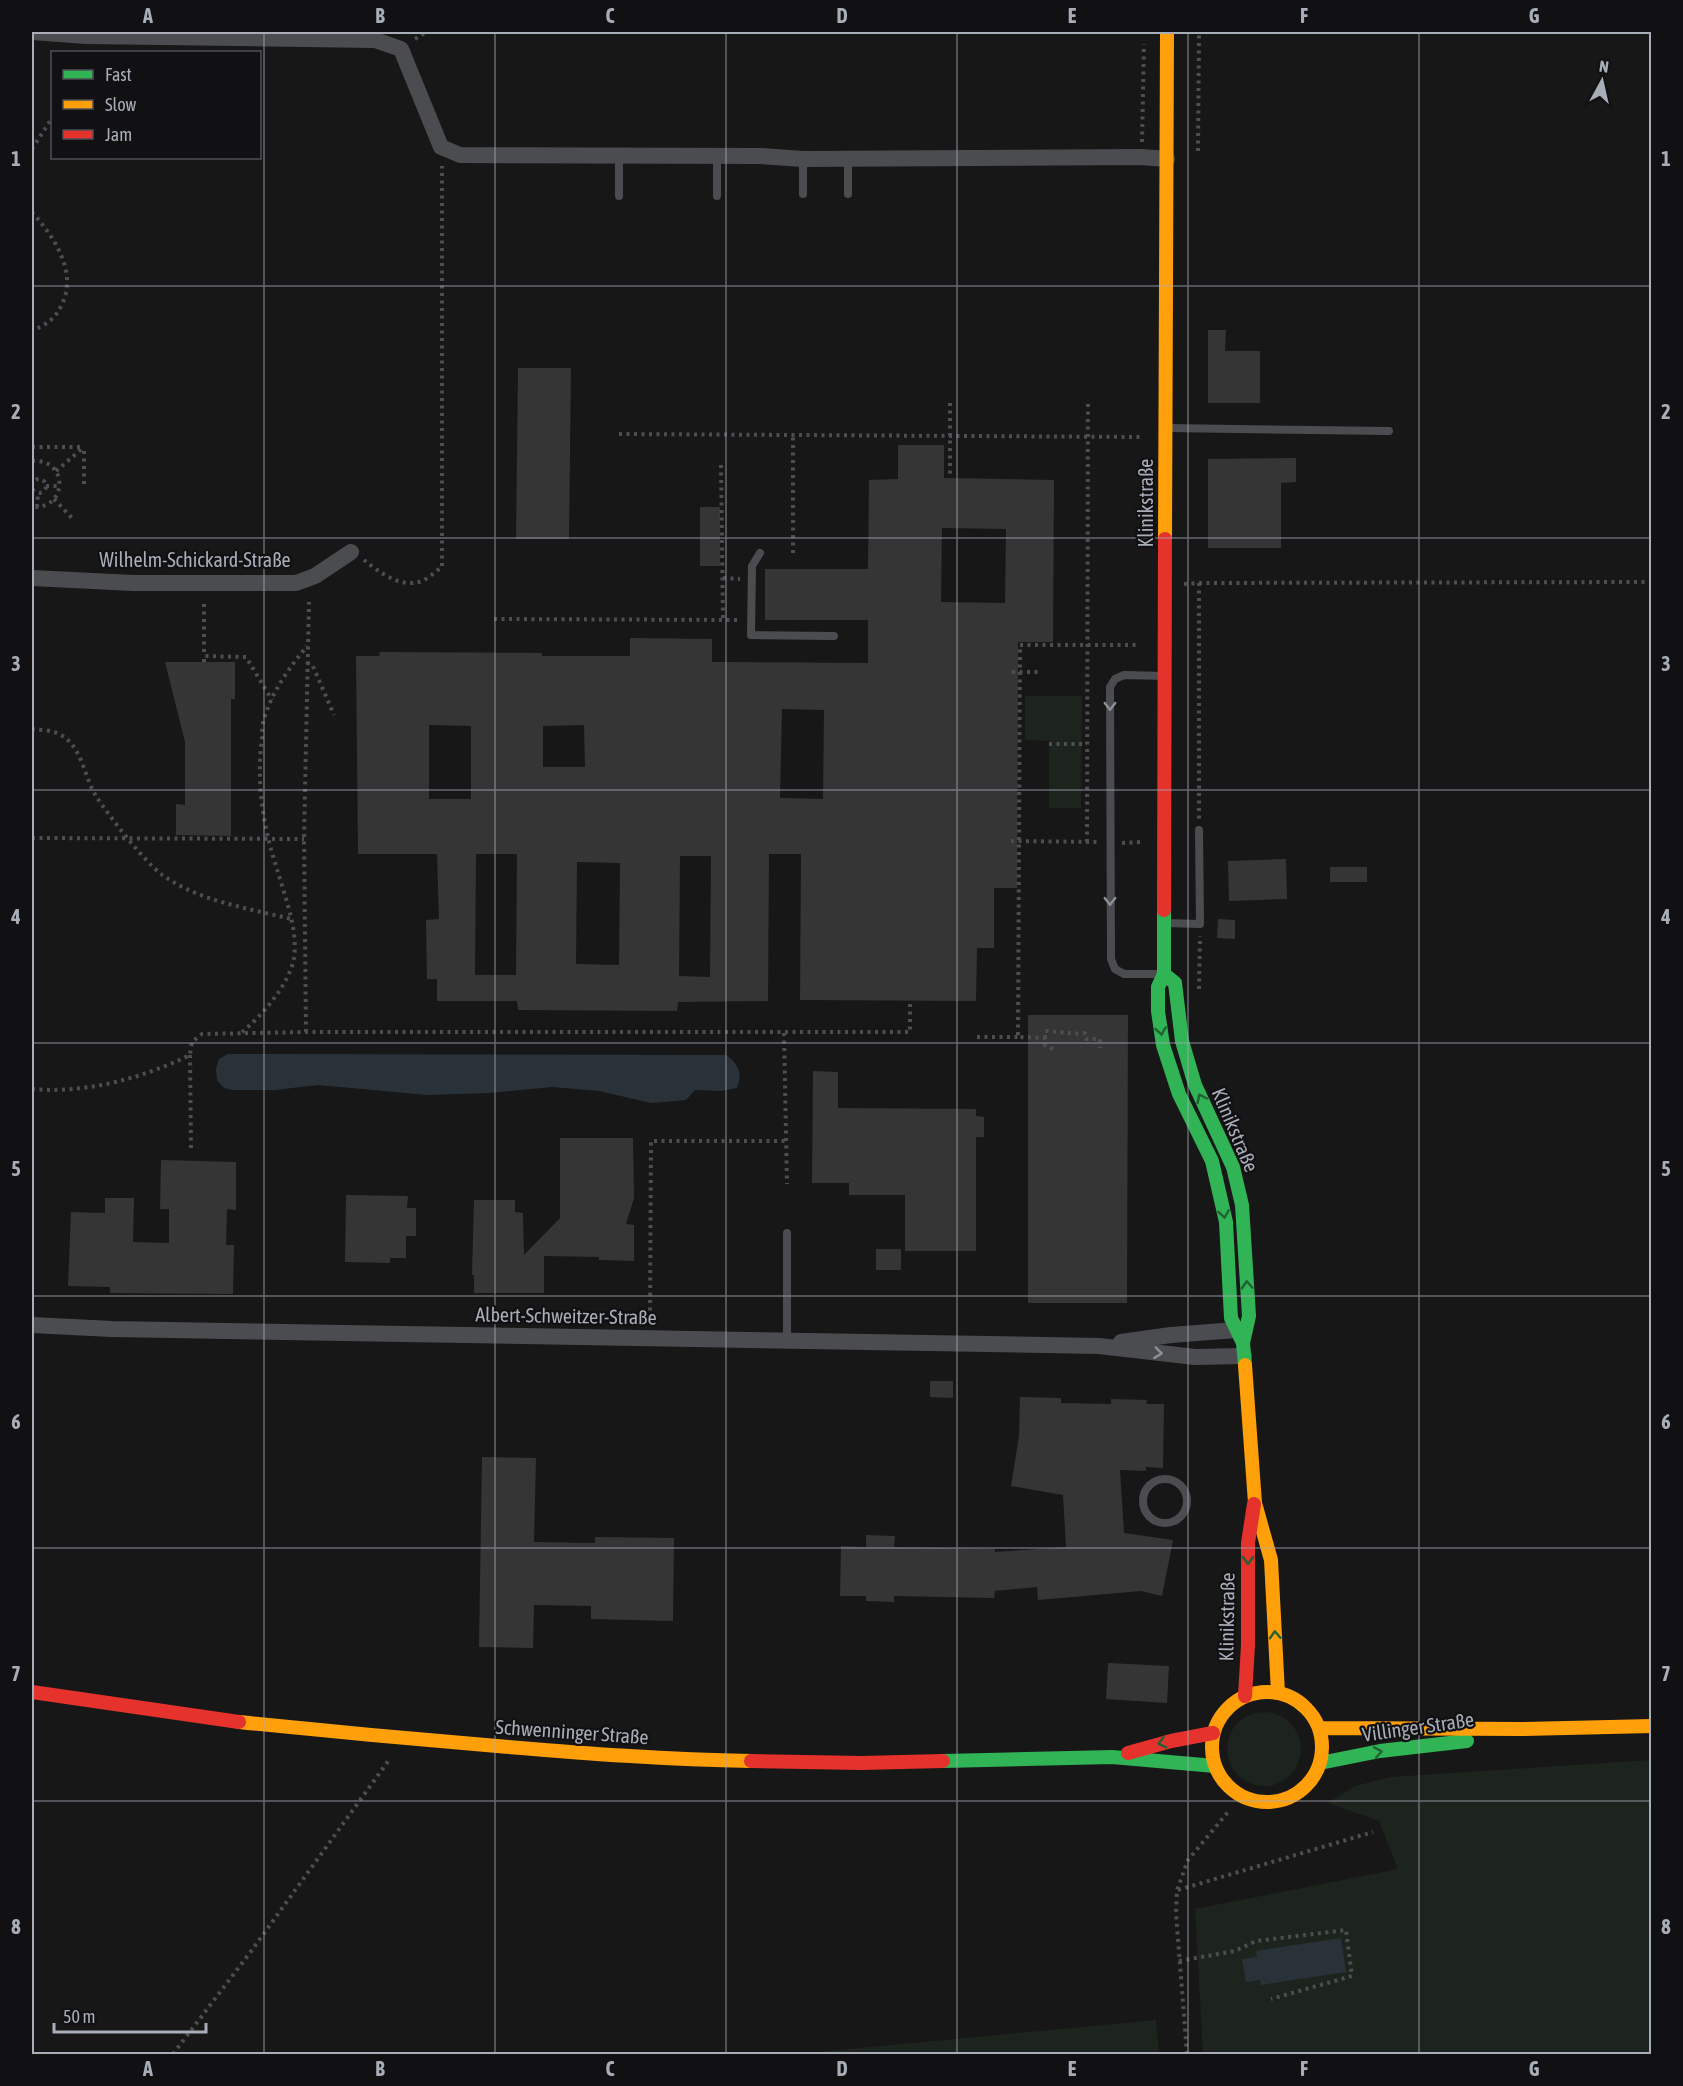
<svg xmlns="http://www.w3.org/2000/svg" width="1683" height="2086" font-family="'Asap Condensed',sans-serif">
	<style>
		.green { fill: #1d241e }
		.water { fill: #2a3239 }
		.building { fill: #353536; fill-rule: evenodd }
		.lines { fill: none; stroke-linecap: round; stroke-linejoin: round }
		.path { stroke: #4d4e52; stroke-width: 4; stroke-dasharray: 3 4.5; stroke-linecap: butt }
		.lane { stroke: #4b4c50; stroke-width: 8 }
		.street { stroke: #4b4c50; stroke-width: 16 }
		.fast { stroke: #30b455; stroke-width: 14 }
		.slow { stroke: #ff9f0a; stroke-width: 14 }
		.jam { stroke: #e5322d; stroke-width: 14 }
		.oneway { stroke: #8c9099 }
		.oneway2 { stroke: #206234 }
		.grid { fill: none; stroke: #a8adb8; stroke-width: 1.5; stroke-opacity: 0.55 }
		.labels { text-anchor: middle; stroke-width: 4.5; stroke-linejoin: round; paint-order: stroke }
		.street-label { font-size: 20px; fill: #a8adb8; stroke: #111113 }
		.neatline { fill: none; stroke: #a8adb8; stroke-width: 2 }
		.grid-label { font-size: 20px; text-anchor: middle; font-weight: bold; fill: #a8adb8 }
	</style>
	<rect width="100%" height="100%" fill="#171717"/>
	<path class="green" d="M1025,696H1082L1081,808H1049V741L1025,740Z
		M1227 1749a37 37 0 1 1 74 0a37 37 0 1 1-74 0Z
		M1651,1760V2054H1203L1195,1909L1398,1869L1379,1821L1328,1803L1355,1786L1390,1777Z
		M1156,2020L1159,2054H797Z"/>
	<path class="water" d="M228,1054L726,1055C738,1063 743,1073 737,1088L721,1091L695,1090L686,1100L651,1103L599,1091L552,1087L489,1093L428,1095L318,1085L275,1090H233L224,1088L217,1080L216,1069L219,1059Z
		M1341,1938L1346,1972L1261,1985L1260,1980L1246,1982L1242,1959L1257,1957L1256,1951Z"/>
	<path class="building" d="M1208,330H1226L1225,351H1260V403H1208Z
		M518,368H571L569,539H516Z
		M898,445H944V478L1054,480L1053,642H1018L1017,888H994V948H977L976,1001L800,1000L801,854H769L768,1001L678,1002L677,1011L518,1010L517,1001H437V979H427L426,920L439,919L437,854H358L356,656H380L379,652L542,653V656H630V638L712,639V662L868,663V620H765V569H868L869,480L898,479ZM942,528L1006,529L1005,603L941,602ZM782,709L824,710L823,799L780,798ZM429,725L471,726V799H429ZM584,725L585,767H543V726ZM476,854H517L516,975H475ZM680,856H711L710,977L679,976ZM577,862L620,863L619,965L576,964Z
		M1296,458V482L1281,483V548H1208V459Z
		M700,507H720V566H700Z
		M165,662H235V699H231V836L176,835V804L185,805V742Z
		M1286,859L1287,899L1229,901L1228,861Z
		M1330,867H1367V882H1330Z
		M1218,919L1235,920V939L1217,938Z
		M1028,1015H1128L1127,1303H1028Z
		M813,1071L838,1072V1108L976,1109V1116L984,1117V1137H976V1251H905V1195H849V1183H812Z
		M560,1138H633L634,1198L626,1224L634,1225V1261L599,1260V1257L544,1256V1293H474V1275H472L474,1200H515V1212L523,1213L524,1255L560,1218Z
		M161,1160L236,1162V1210L227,1209L226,1245H234L233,1294L110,1293V1287L68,1286L71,1212L105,1213V1198H134L133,1242L169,1243V1209H160Z
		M346,1195L408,1196L407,1208H416V1236H406V1258H390V1263L345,1262Z
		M876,1249H901V1270H876Z
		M930,1381H953V1398L930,1397Z
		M1020,1397L1061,1398V1403L1111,1404V1399L1147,1400L1146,1404H1164L1163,1468L1146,1467V1471L1120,1470L1124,1533L1173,1540L1162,1596L1141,1591L1038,1600L1037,1587L995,1591L994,1598L894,1596V1602L866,1601V1596H840L841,1546L866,1547V1535L895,1536L894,1547L995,1549V1552L1066,1547L1063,1495L1011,1486L1019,1436Z
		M482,1457L536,1458L534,1542L595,1543V1537L674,1538L673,1621L591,1619V1606L534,1605L533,1648L479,1647Z
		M1108,1663L1169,1666L1167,1703L1106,1699Z"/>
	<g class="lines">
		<path class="path" d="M415,39L426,32
			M1142,142L1144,44
			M32,149L52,118
			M1198,151L1199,32
			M32,212C53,236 78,271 62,304C56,318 46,326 32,330
			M950,403V478
			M619,434L1140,437
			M32,447H84
			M32,461C69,458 68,510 32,507
			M721,465L723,620
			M56,471L84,447
			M32 486a7 7 0 1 1 14 0a7 7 0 1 1-14 0Z
			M84,484V448
			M46,486H60
			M54,499L72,518
			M37,507L38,493
			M793,553V436
			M364,560C379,572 401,589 422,581C429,578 436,571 442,567V166
			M723,578L740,579
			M1199,583L1652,582
			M1184,584L1199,583V819
			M204,604V656
			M494,619L739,620
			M204,662V656L246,657L272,700
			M307,663L312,664L334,715
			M1012,672H1040
			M32,729C40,730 51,730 59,734C82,745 84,777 96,796C109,816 143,860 161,874C198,901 247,908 291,919
			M1049,744H1087
			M32,838L304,839
			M1011,841L1097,842
			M1087,842L1088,403
			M1122,843L1142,842
			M1199,989L1200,936
			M242,1032C262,1016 290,983 294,958C298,929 285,897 277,869C263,827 256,783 262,738C262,731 262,723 265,716C273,690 290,667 307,646
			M306,1032L304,839L309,602
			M784,1033L787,1184
			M977,1037H1018
			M1045,1038V1031C1059,1031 1071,1035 1085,1033L1086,1039H1100V1048
			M1053,1049L1045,1045V1038L1018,1037L1020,645H1140
			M190,1055L191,1149
			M32,1089C85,1094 143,1078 190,1055L192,1042L202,1034L306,1032H910V1000
			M650,1318L651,1141H787
			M1178,1890L1373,1832
			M1179,1961L1235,1951L1256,1941L1346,1930L1352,1976L1271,1999
			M173,2054L252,1950L389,1760
			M1187,2054L1176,1913L1177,1890L1188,1860L1228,1812"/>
		<path class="lane" d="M619,155V196
			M717,155V196
			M803,159V194
			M848,194V158
			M1167,428L1389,431
			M760,553L752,566L751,635L834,636
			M1165,923L1200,924L1199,830
			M1160,974H1124L1115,969L1111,959L1110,687L1115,679L1124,675L1165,676
			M787,1341V1233
			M1143 1501a22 22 0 1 1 44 0a22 22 0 1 1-44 0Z"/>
		<path class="street" d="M32,32L86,36L375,40L401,49L441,147L460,155L760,156L803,159L1141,157L1167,159
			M32,578L133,583H296L315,576L351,552
			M32,1325L112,1329L1099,1346L1195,1357L1244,1356
			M1121,1342L1171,1335L1236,1330"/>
		<path class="fast" d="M1164,910V974L1158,987V1011L1163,1045L1179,1094L1212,1161L1226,1222L1231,1318L1243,1343
			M1164,974L1175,983L1182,1041L1195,1085L1233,1167L1242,1205L1249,1316L1243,1343L1245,1365
			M943,1761L1112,1757L1215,1766
			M1320,1763L1380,1751L1467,1741"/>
		<path class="slow" d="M1165,539L1167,32
			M1245,1365L1255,1503L1271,1560L1278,1693
			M1212 1747a55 55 0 1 1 110 0a55 55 0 1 1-110 0Z
			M239,1722C325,1731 411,1739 497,1746C582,1753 666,1760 751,1761
			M1319,1728L1522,1729L1652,1726"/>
		<path class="jam" d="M1164,910L1165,539
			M32,1692L239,1722
			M1245,1696L1248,1645V1543L1254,1504
			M1128,1753L1171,1741L1213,1733
			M751,1761L861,1763L943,1761"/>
	</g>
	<defs><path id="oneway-chevron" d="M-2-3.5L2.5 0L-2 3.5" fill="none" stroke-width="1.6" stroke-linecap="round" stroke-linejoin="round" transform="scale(1.5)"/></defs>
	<g class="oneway">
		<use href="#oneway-chevron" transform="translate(1110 706) rotate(90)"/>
		<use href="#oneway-chevron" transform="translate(1110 901) rotate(90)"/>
		<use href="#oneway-chevron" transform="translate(1158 1353) rotate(7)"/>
	</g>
	<g class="oneway2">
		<use href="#oneway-chevron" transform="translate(1161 1031) rotate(81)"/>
		<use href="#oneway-chevron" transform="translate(1201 1098) rotate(-115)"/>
		<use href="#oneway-chevron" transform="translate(1224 1214) rotate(81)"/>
		<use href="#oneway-chevron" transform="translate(1247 1285) rotate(-93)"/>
		<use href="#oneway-chevron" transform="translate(1248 1560) rotate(90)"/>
		<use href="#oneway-chevron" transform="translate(1275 1635) rotate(-93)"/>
		<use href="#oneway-chevron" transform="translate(1162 1743) rotate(165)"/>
		<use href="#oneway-chevron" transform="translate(1378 1752) rotate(-10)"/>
	</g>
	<path class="grid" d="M264,32V2054M495,32V2054M726,32V2054M957,32V2054M1188,32V2054M1419,32V2054M32,286H1652M32,538H1652M32,790H1652M32,1043H1652M32,1296H1652M32,1548H1652M32,1801H1652"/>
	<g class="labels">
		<g class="street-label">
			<text transform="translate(1146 503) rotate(-90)" y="7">Klinikstraße</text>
			<text x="195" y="567">Wilhelm-Schickard-Straße</text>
			<text transform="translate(1235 1130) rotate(67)" y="7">Klinikstraße</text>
			<text transform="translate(566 1316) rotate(1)" y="7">Albert-Schweitzer-Straße</text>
			<text transform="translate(1227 1617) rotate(-89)" y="7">Klinikstraße</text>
			<text transform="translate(1418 1727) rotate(-8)" y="7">Villinger Straße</text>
			<text transform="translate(572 1732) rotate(4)" y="7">Schwenninger Straße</text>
		</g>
	</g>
	<rect width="1683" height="2086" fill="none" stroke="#111113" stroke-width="66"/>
	<rect x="51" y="51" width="210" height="108" fill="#111113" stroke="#4d4f55" stroke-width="1.5"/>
	<rect x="63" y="70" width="30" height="9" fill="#30b455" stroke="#4d4f55" stroke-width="1.5"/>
	<text x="105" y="81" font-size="18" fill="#a8adb8">Fast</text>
	<rect x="63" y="100" width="30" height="9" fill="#ff9f0a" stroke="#4d4f55" stroke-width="1.5"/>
	<text x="105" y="111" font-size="18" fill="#a8adb8">Slow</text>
	<rect x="63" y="130" width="30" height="9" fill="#e5322d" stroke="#4d4f55" stroke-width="1.5"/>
	<text x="105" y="141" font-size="18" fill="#a8adb8">Jam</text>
	<g transform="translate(1602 81) rotate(8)" stroke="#111113" stroke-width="4.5" paint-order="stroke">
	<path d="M0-4.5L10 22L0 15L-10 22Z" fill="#a8adb8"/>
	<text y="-9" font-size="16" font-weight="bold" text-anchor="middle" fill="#a8adb8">N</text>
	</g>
	<path d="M54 2023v9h152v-9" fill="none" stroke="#a8adb8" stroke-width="3"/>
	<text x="63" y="2023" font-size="18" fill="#a8adb8" stroke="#111113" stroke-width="4.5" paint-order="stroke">50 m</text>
	<rect x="33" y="33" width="1617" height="2020" class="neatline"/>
	<g class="grid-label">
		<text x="148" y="23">A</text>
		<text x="380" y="23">B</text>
		<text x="610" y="23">C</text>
		<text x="842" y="23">D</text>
		<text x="1072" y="23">E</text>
		<text x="1304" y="23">F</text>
		<text x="1534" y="23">G</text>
		<text x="16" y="166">1</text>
		<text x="1666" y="166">1</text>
		<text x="16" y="419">2</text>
		<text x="1666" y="419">2</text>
		<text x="16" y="671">3</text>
		<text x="1666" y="671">3</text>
		<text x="16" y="924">4</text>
		<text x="1666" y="924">4</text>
		<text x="16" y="1176">5</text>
		<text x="1666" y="1176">5</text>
		<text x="16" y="1429">6</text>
		<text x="1666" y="1429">6</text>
		<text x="16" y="1681">7</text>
		<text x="1666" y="1681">7</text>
		<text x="16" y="1934">8</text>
		<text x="1666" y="1934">8</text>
		<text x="148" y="2076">A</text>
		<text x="380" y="2076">B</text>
		<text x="610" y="2076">C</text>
		<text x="842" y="2076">D</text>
		<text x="1072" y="2076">E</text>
		<text x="1304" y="2076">F</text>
		<text x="1534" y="2076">G</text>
	</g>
</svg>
